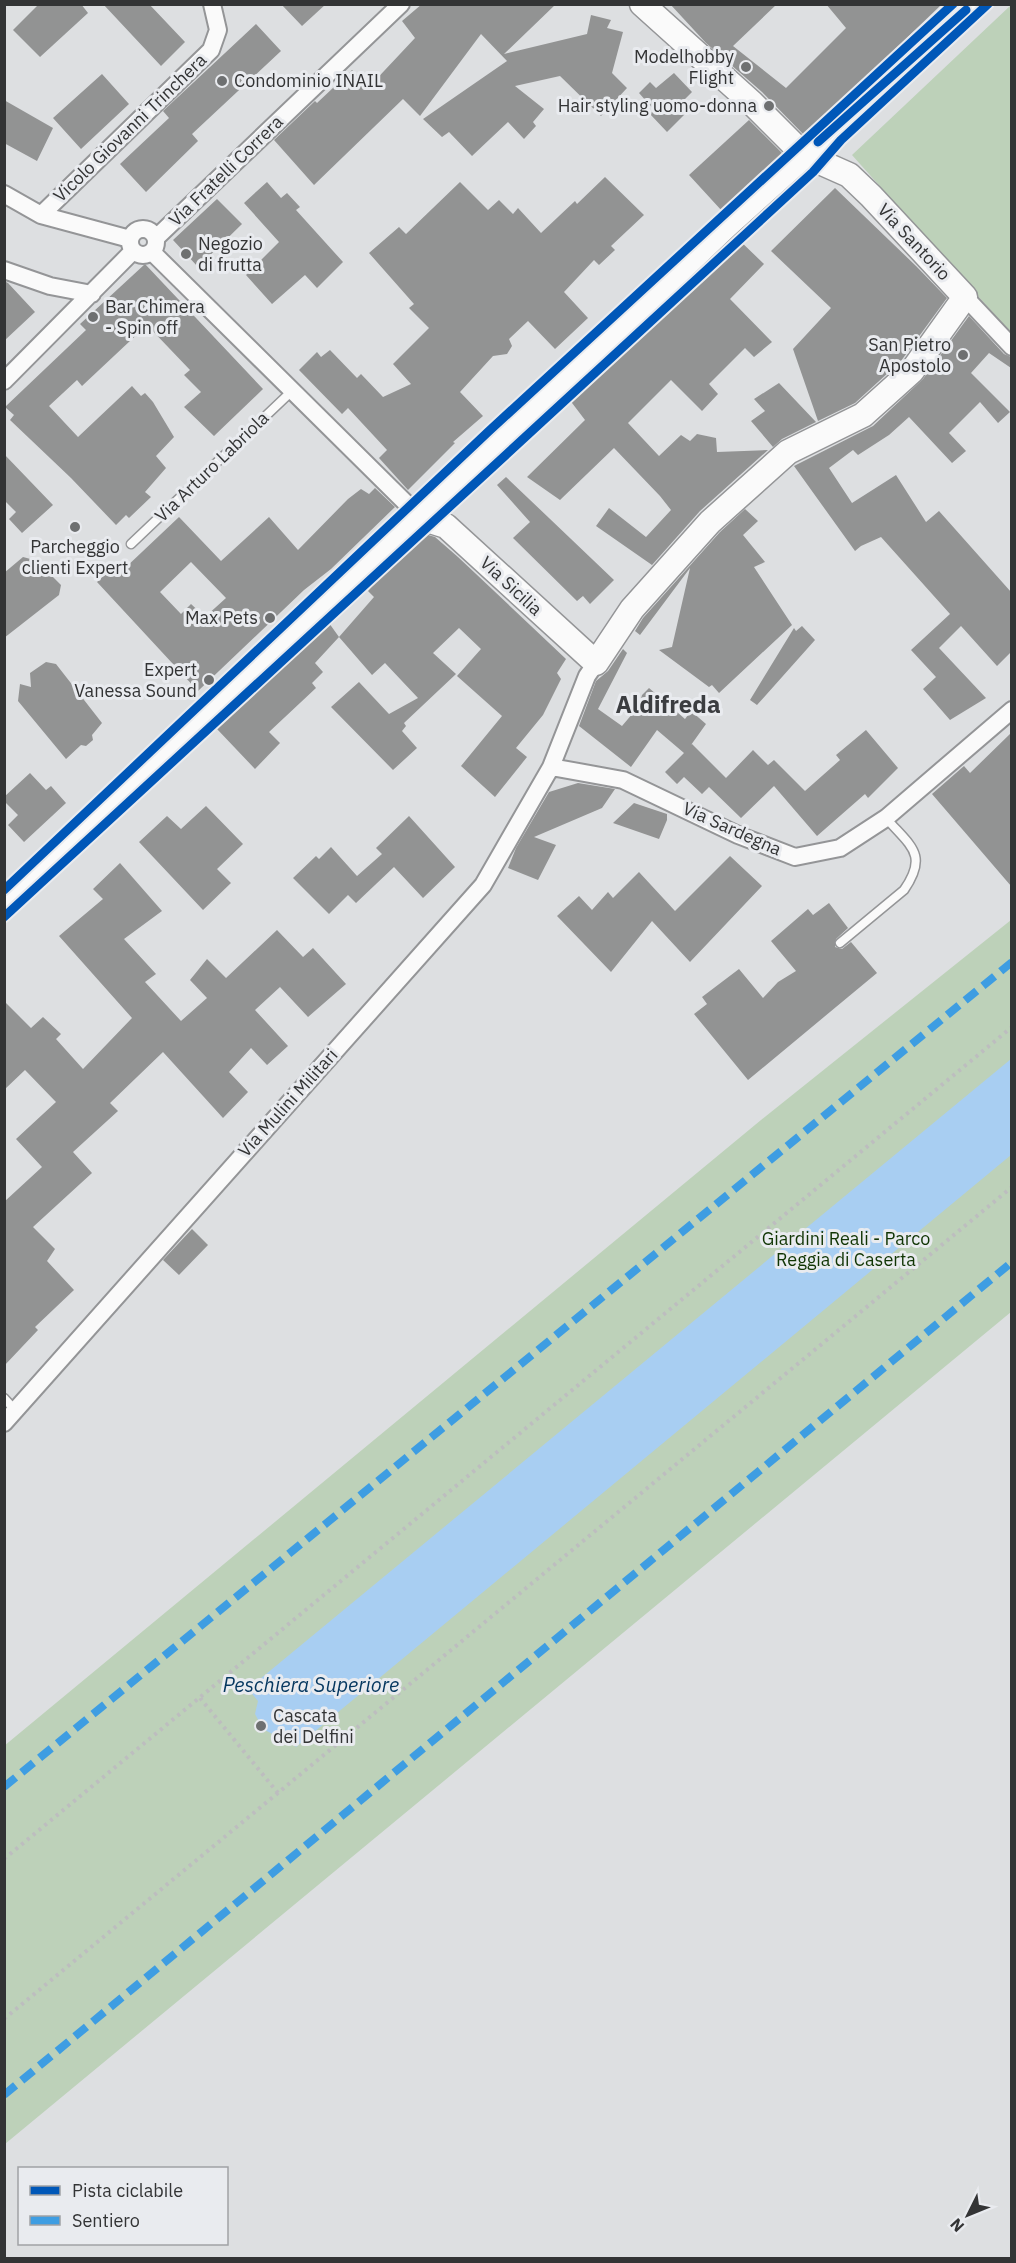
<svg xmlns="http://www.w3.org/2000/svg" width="1016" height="2263" font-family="'IBM Plex Sans',sans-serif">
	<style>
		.green { fill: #bdd1b9 }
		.water { fill: #a8cef2 }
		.building { fill: #929393; fill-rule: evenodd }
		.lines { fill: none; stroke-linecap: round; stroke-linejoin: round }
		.lane-casing { stroke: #949597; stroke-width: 11 }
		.street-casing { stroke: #949597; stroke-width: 20 }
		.secondary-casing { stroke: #949597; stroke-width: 27 }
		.path { stroke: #bdbdbf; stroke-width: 4; stroke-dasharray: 3 4.5; stroke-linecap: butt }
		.lane { stroke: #fafafa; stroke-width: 8 }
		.street { stroke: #fafafa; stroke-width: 16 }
		.secondary { stroke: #fafafa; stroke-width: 24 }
		.quiet { stroke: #3e9de2; stroke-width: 8; stroke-dasharray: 15 8; stroke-linecap: butt }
		.cycleway-casing { stroke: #e9ebef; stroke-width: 13 }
		.cycleway { stroke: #0057b8; stroke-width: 9 }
		.poi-dot { fill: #6e7071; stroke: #e9ebef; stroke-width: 2 }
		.labels { text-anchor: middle; stroke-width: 6; stroke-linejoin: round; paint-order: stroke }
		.poi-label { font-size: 18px; fill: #333435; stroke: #e9ebef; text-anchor: end }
		.street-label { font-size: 18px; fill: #333435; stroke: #e9ebef }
		.park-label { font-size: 18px; fill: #103504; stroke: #e9ebef }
		.water-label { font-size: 20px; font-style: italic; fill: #05375f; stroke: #e9ebef }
		.district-label { font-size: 24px; font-weight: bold; fill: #3b3d40; stroke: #e9ebef }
	</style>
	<rect width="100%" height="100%" fill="#dddfe1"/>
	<path class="green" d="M1011,5V333L852,155Z
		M1011,920V1312L5,2144L4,1746L761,1120Z"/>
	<path class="water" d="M1011,1059V1155L296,1747L286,1735L278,1737L263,1729L255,1714L258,1701L248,1689Z"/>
	<path class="building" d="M39,4H81L88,13L40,57L13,30Z
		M103,4H149L185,42L161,66Z
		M281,4H326L302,26Z
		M422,4H556L504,54L587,34L591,15L611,20L607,28L623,32L612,73L627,88L601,116L560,76L515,86L544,109L533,122L536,126L524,139L508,122L472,156L449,132L442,137L423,119L507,61L481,34L420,116L403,99L314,185L274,140L315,101L317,103L352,70L369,87L415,38L402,21Z
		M670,4H777L733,46L786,88L846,28L826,4H942L805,136L762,92L706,43Z
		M256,24L281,51L192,134L198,141L146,192L120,164L169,118L163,111Z
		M674,73L692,92L681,103L689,110L667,132L650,114L654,110L639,93L650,82L656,88Z
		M102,74L129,104L81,149L53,118Z
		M4,100L53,128L37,161L4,143Z
		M749,120L784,155L722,211L689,175Z
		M605,177L644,215L611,246L615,250L599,265L594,260L564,292L588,318L555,349L528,321L509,339L512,346L507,354L493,356L460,392L483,416L453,442L455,443L408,490L379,458L387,450L348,408L342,414L299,370L317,352L321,357L330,350L357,378L361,374L383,397L411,384L393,364L429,328L409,308L414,304L369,253L399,227L406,234L460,182L488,210L499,200L513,214L518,208L541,233L575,201L577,204Z
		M267,182L281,198L287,193L300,207L296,210L343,262L317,288L305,275L272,304L246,275L279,242L244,203Z
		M835,188L916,266L947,298L901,361L855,403L818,421L793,349L831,308L771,251Z
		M217,199L242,224L198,267L173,240Z
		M736,237L764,264L730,299L772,342L754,357L745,348L709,384L718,394L702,411L671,380L628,423L659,456L681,435L690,441L697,434L716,438L717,452L768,450L700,511L652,565L596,526L609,508L646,537L671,510L660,496L614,448L560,500L527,477L585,420L569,399L618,356Z
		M145,264L263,389L214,436L184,407L201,392L184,375L190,370L147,325L82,386L77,380L49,406L78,437L132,386L141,396L145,393L153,402L174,437L156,456L166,468L145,492L151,497L129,518L126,515L116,525L71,478L10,420L14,415L5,407L86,330L80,324Z
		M4,281L8,283L35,312L4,341Z
		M969,316L1004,354L1011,357V368L989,353L971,373L1010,412L998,423L980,402L949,433L966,451L952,463L909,417L889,435L858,455L853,450L829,468L852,503L896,475L926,522L939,511L1011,592V652L997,666L961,626L939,648L986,698L950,720L923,689L936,677L911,650L950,614L881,537L861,546L855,551L794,466L873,426L923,379Z
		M779,383L816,422L782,439L773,447L751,421L765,411L754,399Z
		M4,454L53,505L22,533L9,519L16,512L4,500Z
		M506,477L614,580L590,604L583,596L577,601L513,538L530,522L497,485Z
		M375,488L395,507L331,569L304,590L198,691L97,582L118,563L124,569L179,517L221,561L269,517L298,550L348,499L361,489L369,494ZM191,562L226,598L205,617L191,604L181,614L160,592Z
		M745,509L758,521L743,535L765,562L754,567L792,625L719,693L712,685L709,687L659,650L672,647L690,568L640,635L635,631L643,618L720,532Z
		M425,534L435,537L458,557L566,659L557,673L561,679L543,715L516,748L527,757L495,797L461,766L502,716L457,676L481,649L459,628L433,653L456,674L404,723L406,726L402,731L417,748L393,770L331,707L359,682L389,714L418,698L385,663L372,675L339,637L374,597L368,591L381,575Z
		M23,557L38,561L37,570L49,573L61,585L59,595L4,638V573Z
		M329,623L339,637L315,663L323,672L312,683L316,688L269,732L280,743L255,769L217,729Z
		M802,626L815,640L757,705L750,700L794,628L796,631Z
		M623,649L627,653L598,709L622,726L639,706L642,695L649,688L685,719L691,711L706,724L691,745L692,744L726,778L753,750L768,765L774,760L805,791L840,760L836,755L866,730L898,768L868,798L865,794L817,836L774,786L741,818L709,787L702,794L684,777L677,784L665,772L684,753L657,730L631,767L579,726L596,681L608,671Z
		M46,662L56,664L102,723L92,735L93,740L86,746L81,745L66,759L18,701L20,684L31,687L30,673Z
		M1011,733V886L932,794L964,766L970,773Z
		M30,773L46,790L51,786L66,803L24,842L8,825L18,815L4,801V797Z
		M578,783L615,789L602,808L534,837L556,845L538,880L508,868L516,848L549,792Z
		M634,803L667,814V820L659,839L613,823Z
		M206,806L243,844L217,869L231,883L203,910L139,842L167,816L181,829Z
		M409,816L455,867L423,898L394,867L356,903L348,895L329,914L293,878L316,856L319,859L331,847L357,876L382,854L376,848Z
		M730,856L762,886L690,962L652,921L611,972L557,916L579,896L592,910L608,892L613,898L639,872L675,911Z
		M120,863L162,911L124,939L156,974L145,982L181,1021L207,998L190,980L207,959L226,978L277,930L303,957L313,948L346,984L308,1017L280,987L255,1010L288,1046L267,1065L251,1048L229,1072L248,1092L223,1118L163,1052L110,1103L118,1111L73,1152L92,1173L33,1227L55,1249L47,1261L74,1290L35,1327L38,1330L4,1366V1202L42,1167L16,1139L56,1102L25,1070L4,1090V1001L31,1028L43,1017L61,1034L56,1039L83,1069L132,1018L59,936L103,899L93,889Z
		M829,903L848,928L836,939L835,947L842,949L851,942L877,973L748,1080L694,1014L707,1004L702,997L739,969L763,998L778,982L796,971L771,941L808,909L813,915Z
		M192,1229L208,1245L179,1275L163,1260Z"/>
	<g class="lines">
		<defs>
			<path id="lane" d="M131,544L293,390
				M840,943L904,890C929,854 910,846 886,818
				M4,1398L15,1410"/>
			<path id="street" d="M4,194L41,215L130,239
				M41,215L211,50L218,30L212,4
				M130 242a13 13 0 1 1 26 0a13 13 0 1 1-26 0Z
				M156,238L401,4
				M152,252L421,518
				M4,270L50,286L92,294
				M965,297L1012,347
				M4,381L133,251
				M551,767L623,780L738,835L795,857L840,848L886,818L1012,710
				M4,1423L483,885L551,767L587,676L596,663"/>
			<path id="secondary" d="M421,518L446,526L596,663L632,609L710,522L788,452L863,415L912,371L965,297L871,196L849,175L804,155L752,103L642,4
				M4,906L421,518L726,226L973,4"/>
		</defs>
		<use href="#lane" class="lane-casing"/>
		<use href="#street" class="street-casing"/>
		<use href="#secondary" class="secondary-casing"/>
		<path class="path" d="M200,1698L278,1793
			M4,1859L1012,1027
			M4,2019L1012,1187"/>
		<use href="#lane" class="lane"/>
		<use href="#street" class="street"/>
		<use href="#secondary" class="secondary"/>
		<path class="quiet" d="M4,1787L1012,962
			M4,2095L1012,1262"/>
		<defs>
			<path id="cycleway" d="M818,142L966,10
				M4,890L489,431L953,4
				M4,917L813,172L841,140L988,4"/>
		</defs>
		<use href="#cycleway" class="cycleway-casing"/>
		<use href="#cycleway" class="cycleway"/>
	</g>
	<g class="poi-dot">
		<circle cx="746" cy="67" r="6"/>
		<circle cx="222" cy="81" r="6"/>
		<circle cx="769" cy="106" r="6"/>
		<circle cx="186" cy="254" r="6"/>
		<circle cx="93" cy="317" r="6"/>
		<circle cx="963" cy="355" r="6"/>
		<circle cx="75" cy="527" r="6"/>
		<circle cx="270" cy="618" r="6"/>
		<circle cx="209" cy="680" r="6"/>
		<circle cx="261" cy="1726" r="6"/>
	</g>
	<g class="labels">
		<g class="poi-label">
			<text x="734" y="63">Modelhobby<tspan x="734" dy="21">Flight</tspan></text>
			<text x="234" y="87" text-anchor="start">Condominio INAIL</text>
			<text x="757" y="112">Hair styling uomo-donna</text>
			<text x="198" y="250" text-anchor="start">Negozio<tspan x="198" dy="21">di frutta</tspan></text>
			<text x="105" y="313" text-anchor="start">Bar Chimera<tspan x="105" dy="21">- Spin off</tspan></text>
			<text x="951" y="351">San Pietro<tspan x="951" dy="21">Apostolo</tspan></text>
			<text x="75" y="553" text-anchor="middle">Parcheggio<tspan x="75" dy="21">clienti Expert</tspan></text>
			<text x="258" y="624">Max Pets</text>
			<text x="197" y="676">Expert<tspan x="197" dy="21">Vanessa Sound</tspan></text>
			<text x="273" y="1722" text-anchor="start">Cascata<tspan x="273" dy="21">dei Delfini</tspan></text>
		</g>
		<g class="street-label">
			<text transform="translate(130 128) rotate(-44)" y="6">Vicolo Giovanni Trinchera</text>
			<text transform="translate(226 171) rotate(-44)" y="6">Via Fratelli Correra</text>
			<text transform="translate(914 242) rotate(47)" y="6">Via Santorio</text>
			<text transform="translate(212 467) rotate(-44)" y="6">Via Arturo Labriola</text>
			<text transform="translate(511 586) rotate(43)" y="6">Via Sicilia</text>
			<text transform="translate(732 829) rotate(24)" y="6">Via Sardegna</text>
			<text transform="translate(288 1103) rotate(-48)" y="6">Via Mulini Militari</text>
		</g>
		<g class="park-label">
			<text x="846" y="1245">Giardini Reali - Parco<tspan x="846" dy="21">Reggia di Caserta</tspan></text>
		</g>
		<g class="water-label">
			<text x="311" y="1692">Peschiera Superiore</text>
		</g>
		<g class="district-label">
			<text x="668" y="713">Aldifreda</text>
		</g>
	</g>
	<rect width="1016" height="2263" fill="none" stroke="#333435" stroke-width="12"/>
	<rect x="18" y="2167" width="210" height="78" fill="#e9ebef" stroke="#a0a2a5" stroke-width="1.5"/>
	<rect x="30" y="2186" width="30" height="9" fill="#0057b8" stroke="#a0a2a5" stroke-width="1.5"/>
	<text x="72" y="2197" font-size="18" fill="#333435">Pista ciclabile</text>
	<rect x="30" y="2216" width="30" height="9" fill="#3e9de2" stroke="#a0a2a5" stroke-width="1.5"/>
	<text x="72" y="2227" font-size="18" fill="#333435">Sentiero</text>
	<g transform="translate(968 2215) rotate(227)" stroke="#e9ebef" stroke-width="4.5" paint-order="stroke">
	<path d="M0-4.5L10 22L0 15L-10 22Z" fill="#333435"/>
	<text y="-9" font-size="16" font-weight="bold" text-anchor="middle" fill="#333435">N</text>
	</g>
</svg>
